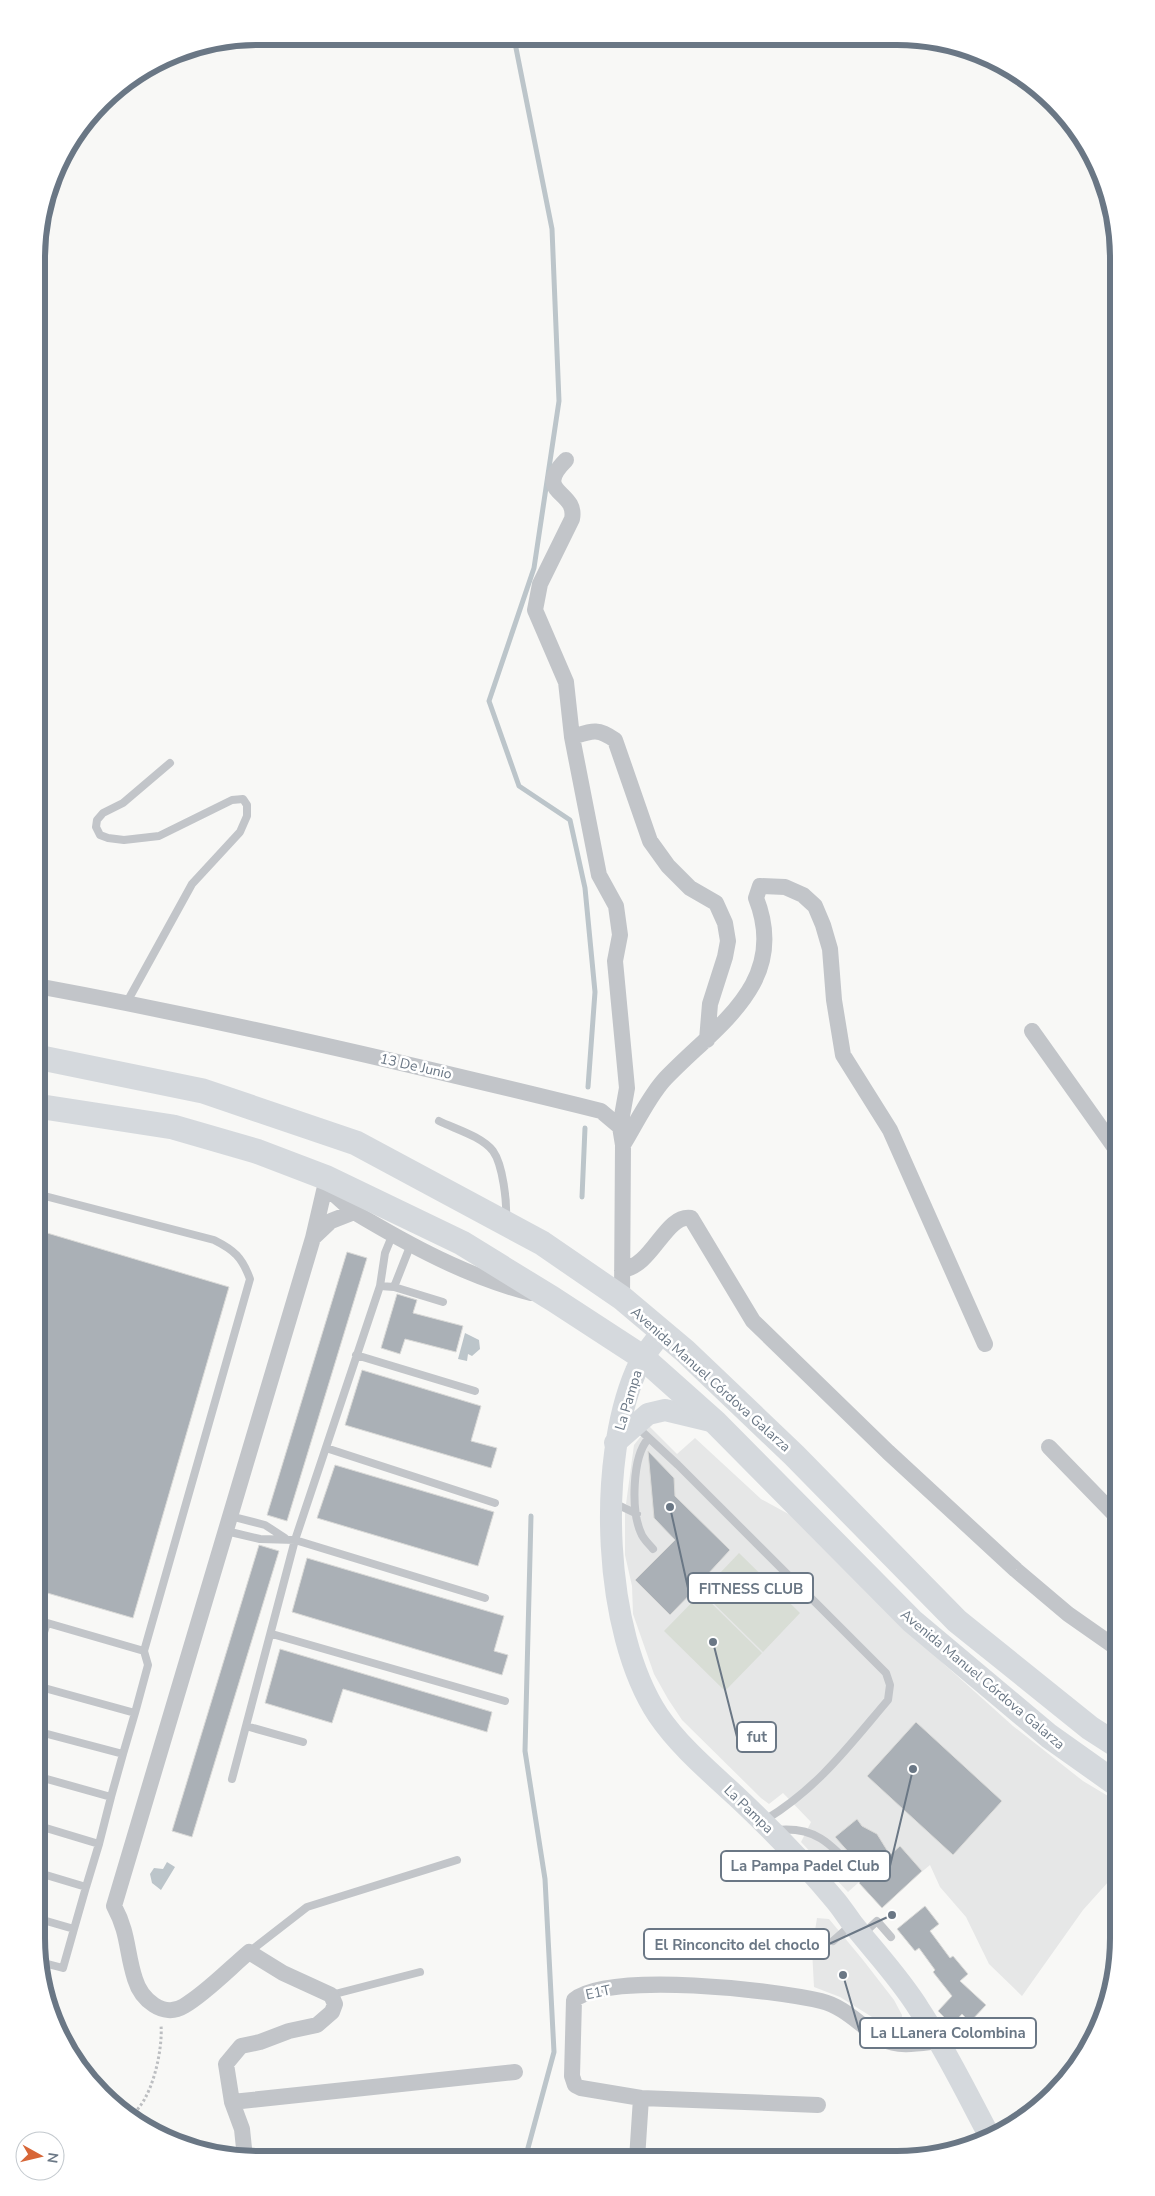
<svg xmlns="http://www.w3.org/2000/svg" width="1155" height="2196" font-family="'Nunito Sans',sans-serif">
	<style>
		.built { fill: #e6e7e7 }
		.green { fill: #d8ddd5 }
		.water { fill: #bcc5ca }
		.lines { fill: none; stroke-linecap: round; stroke-linejoin: round }
		.stream { stroke: #bcc5ca; stroke-width: 5 }
		.building { fill: #aab0b6; stroke: #dadad8 }
		.path { stroke: #bcbec1; stroke-width: 3; stroke-dasharray: 2.5 2.5; stroke-linecap: butt }
		.lane { stroke: #c2c5c9; stroke-width: 8 }
		.street { stroke: #c2c5c9; stroke-width: 16 }
		.secondary { stroke: #d5d9dd; stroke-width: 22 }
		.primary { stroke: #d5d9dd; stroke-width: 25 }
		.labels { text-anchor: middle; stroke-width: 5; stroke-linejoin: round; paint-order: stroke }
		.street-label { font-size: 14px; fill: #6a7785; stroke: #fff }
		.rim { fill: none; stroke: #6a7785; stroke-width: 6 }
		.leader { fill: none; stroke: #6a7785; stroke-width: 2 }
		.callout-dot { fill: #6a7785; stroke: #fff; stroke-width: 2 }
		.callout { fill: #fff; stroke: #6a7785; stroke-width: 2 }
		.callout-label { font-size: 15px; text-anchor: middle; font-weight: bold; fill: #6a7785 }
	</style>
	<rect width="100%" height="100%" fill="#f8f8f6"/>
	<path class="built" d="M649,1426L677,1454L695,1438L761,1499L794,1517L945,1665L1013,1726L1083,1781L1118,1802V1871L1083,1910L1022,1996L989,1964L966,1917L940,1887L930,1865L907,1884L877,1866L848,1892L801,1842L811,1822L783,1793L769,1804L761,1798L682,1720L668,1699L654,1674L633,1614L632,1586L625,1555V1513L630,1507L626,1504L634,1445Z
		M817,1918L829,1919L863,1960L894,2000L902,2015V2022L881,2021L872,2017L840,1997L814,1987L812,1950Z"/>
	<path class="green" d="M739,1553L800,1613L763,1652L702,1592Z
		M701,1593L762,1653L725,1691L664,1631Z"/>
	<path class="water" d="M465,1333L479,1340L480,1349L472,1356L468,1354L467,1361L458,1359Z
		M167,1862L175,1867L161,1890L152,1883L150,1874L154,1868L163,1869Z"/>
	<g class="lines">
		<path class="stream" d="M514,38L552,229L559,401L534,568L489,701L519,786L570,820L585,888L595,992L588,1087
			M582,1197L585,1128
			M525,2159L554,2052L545,1879L525,1751L531,1516"/>
	</g>
	<path class="building" d="M37,1230L229,1287L133,1618L37,1590Z
		M347,1252L367,1258L287,1521L267,1515Z
		M397,1294L417,1300L413,1313L463,1326L456,1352L405,1339L400,1354L381,1348Z
		M362,1370L481,1406L471,1441L497,1448L491,1468L345,1425Z
		M648,1451L674,1478L675,1496L730,1550L707,1575L708,1576L670,1615L635,1580L675,1540L654,1518Z
		M335,1465L494,1512L478,1566L317,1518Z
		M259,1545L279,1551L192,1837L172,1831Z
		M307,1558L504,1616L494,1651L508,1655L502,1675L292,1612Z
		M280,1649L492,1712L487,1732L343,1689L332,1723L265,1703Z
		M916,1722L1002,1801L953,1855L867,1776Z
		M857,1819L862,1826L877,1834L890,1855L900,1846L922,1871L882,1908L859,1883L868,1874L835,1837Z
		M925,1906L939,1924L930,1931L950,1958L953,1956L968,1974L960,1981L986,2005L970,2022L962,2014L952,2025L938,2011L952,1996L933,1972L935,1970L919,1948L915,1951L897,1929Z"/>
	<g class="lines">
		<path class="path" d="M130,2116C152,2102 163,2050 161,2025"/>
		<path class="lane" d="M127,1002L192,884L240,832L247,816V805L243,799L232,800L159,836L124,840L108,838L100,835L96,827L97,820L103,813L123,803L170,763
			M439,1121C455,1129 481,1136 493,1151C503,1165 507,1202 506,1219
			M380,1286L394,1287L443,1302
			M394,1287L411,1244
			M356,1355L475,1391
			M637,1427L678,1465L886,1673L890,1685L888,1700C848,1747 818,1788 765,1820
			M648,1439C632,1457 631,1511 641,1533C643,1539 649,1544 653,1549
			M326,1448L495,1503
			M614,1503L637,1514
			M230,1516L265,1525L285,1538
			M226,1531L260,1539L295,1540L485,1598
			M37,1620L144,1651L250,1279C242,1257 234,1250 214,1240L37,1194
			M272,1634L505,1701
			M37,1654L47,1623
			M37,1686L135,1713L148,1665L144,1651
			M246,1726L303,1742
			M36,1731L123,1754L135,1713
			M36,1776L111,1797L123,1754
			M232,1779L295,1540L380,1286L385,1253L392,1236
			M36,1825L99,1844L111,1797
			M776,1830C815,1826 830,1843 854,1870
			M36,1872L86,1887L99,1844
			M36,1918L74,1929L86,1887
			M864,1933L877,1921L891,1937
			M833,1941L851,1925
			M249,1952L307,1907L457,1860
			M40,1962L63,1968L74,1929
			M331,1995L420,1972"/>
		<path class="street" d="M566,460C532,494 578,490 572,519L540,584L535,610L566,682L572,737L599,875L616,906L620,935L615,961L627,1088L620,1127
			M572,737C591,731 597,727 615,740L650,841L668,866L690,888L716,903L725,923L728,941L725,957L710,1004L707,1040
			M37,986C227,1021 414,1065 601,1111L620,1127L623,1145L622,1298
			M1032,1031L1118,1152
			M623,1145C636,1124 648,1098 664,1080C715,1026 790,984 756,898L760,886L785,887L803,895L815,906L823,925L830,949L834,1000L843,1055L890,1130L985,1344
			M327,1178L313,1238L114,1906C129,1934 126,1951 135,1979C141,1999 163,2019 184,2006C206,1993 229,1969 249,1952L283,1973L331,1995L335,2004L332,2012L317,2025L289,2031L260,2042L241,2046L226,2064L232,2102L515,2072
			M325,1186L354,1212
			M313,1238L331,1221L354,1212C409,1245 468,1277 531,1293
			M622,1270C653,1266 665,1214 691,1218L753,1321L888,1452L1016,1570L1068,1614L1118,1649
			M1049,1447L1118,1518
			M232,2102L242,2129L245,2158
			M818,2105L641,2098L581,2088L575,2085L572,2076L574,2000C610,1971 775,1990 821,2001C846,2007 862,2028 883,2039C899,2048 921,2043 939,2041
			M637,2159L641,2098"/>
		<path class="secondary" d="M662,1332C653,1344 642,1356 636,1371C597,1462 603,1632 658,1715C679,1746 710,1772 737,1797C771,1829 805,1864 835,1900C841,1907 846,1915 852,1923C874,1951 900,1978 919,2009C946,2050 967,2094 990,2137
			M615,1443L648,1414L665,1410L715,1422"/>
		<path class="primary" d="M37,1057L203,1091L356,1143L542,1243L622,1298L685,1351L794,1455L957,1621L1090,1728L1118,1746
			M37,1106L173,1127L256,1151L327,1178L462,1243L553,1299L642,1357L715,1422L912,1621L1049,1736L1118,1785"/>
	</g>
	<g class="labels">
		<g class="street-label">
			<text transform="translate(416 1066) rotate(13)" y="5">13 De Junio</text>
			<text transform="translate(711 1379) rotate(42)" y="5">Avenida Manuel Córdova Galarza</text>
			<text transform="translate(628 1400) rotate(-73)" y="5">La Pampa</text>
			<text transform="translate(983 1679) rotate(40)" y="5">Avenida Manuel Córdova Galarza</text>
			<text transform="translate(749 1809) rotate(44)" y="5">La Pampa</text>
			<text transform="translate(598 1992) rotate(-12)" y="5">E1T</text>
		</g>
	</g>
	<path d="M0 0H1155V2196H0ZM258 45H897A213 213 0 0 1 1110 258V1938A213 213 0 0 1 897 2151H258A213 213 0 0 1 45 1938V258A213 213 0 0 1 258 45Z" fill="#fff" fill-rule="evenodd"/>
	<path class="rim" d="M258 45H897A213 213 0 0 1 1110 258V1938A213 213 0 0 1 897 2151H258A213 213 0 0 1 45 1938V258A213 213 0 0 1 258 45Z"/>
	<path class="leader" d="M670 1507L688 1588M713 1642L737 1737M913 1769L890 1866M892 1915L829 1944M843 1975L860 2033"/>
	<g class="callout-dot">
		<circle cx="670" cy="1507" r="5"/>
		<circle cx="713" cy="1642" r="5"/>
		<circle cx="913" cy="1769" r="5"/>
		<circle cx="892" cy="1915" r="5"/>
		<circle cx="843" cy="1975" r="5"/>
	</g>
	<g class="callout">
		<rect x="688" y="1573" width="125" height="30" rx="5"/>
		<rect x="737" y="1722" width="39" height="30" rx="5"/>
		<rect x="721" y="1851" width="169" height="30" rx="5"/>
		<rect x="644" y="1929" width="185" height="30" rx="5"/>
		<rect x="860" y="2018" width="176" height="30" rx="5"/>
	</g>
	<g class="callout-label">
		<text x="751" y="1594">FITNESS CLUB</text>
		<text x="757" y="1742">fut</text>
		<text x="805" y="1871">La Pampa Padel Club</text>
		<text x="737" y="1950">El Rinconcito del choclo</text>
		<text x="948" y="2038">La LLanera Colombina</text>
	</g>
	<g transform="translate(40 2156) rotate(98)"><circle r="24" fill="#ffffff" stroke="#c3c9ce"/>
	<path d="M0-4L9 19L0 12L-9 19Z" fill="#d76637"/>
	<text y="-8" font-size="14" font-weight="bold" text-anchor="middle" fill="#6a7785">N</text>
	</g>
</svg>
